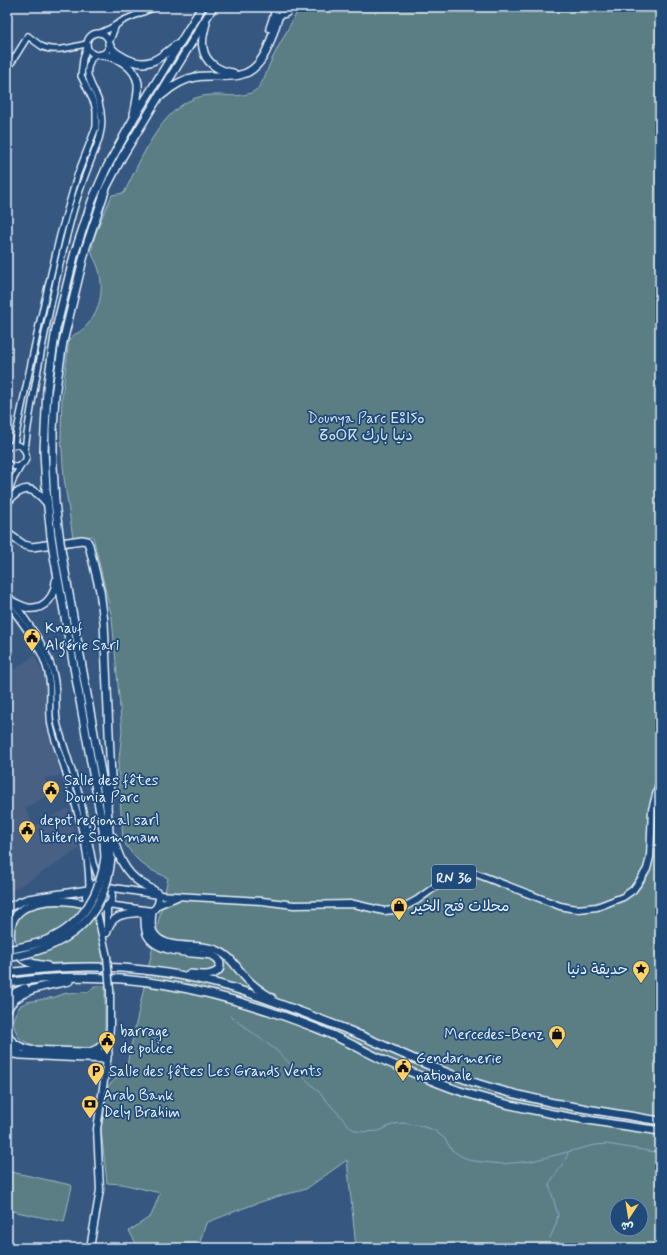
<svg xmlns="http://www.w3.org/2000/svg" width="667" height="1255" font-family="Mynerve,'Playpen Sans Arabic','Noto Sans Tifinagh',sans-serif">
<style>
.built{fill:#466084}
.green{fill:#5a7e84;stroke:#a1b8be;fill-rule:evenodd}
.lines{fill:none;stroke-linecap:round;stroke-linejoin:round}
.stream{stroke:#8eaac7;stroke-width:1}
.secondary-casing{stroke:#e8f1f8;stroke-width:8}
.primary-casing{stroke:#e8f1f8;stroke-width:9}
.highway-casing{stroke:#e8f1f8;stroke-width:10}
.secondary{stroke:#1f4a7a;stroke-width:5}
.primary{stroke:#1f4a7a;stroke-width:6}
.highway{stroke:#1f4a7a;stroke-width:7}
.primary-bridge-casing{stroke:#e8f1f8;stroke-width:9;stroke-linecap:butt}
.highway-bridge-casing{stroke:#e8f1f8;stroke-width:10;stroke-linecap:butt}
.primary-bridge{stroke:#1f4a7a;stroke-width:6}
.highway-bridge{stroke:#1f4a7a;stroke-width:7}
.labels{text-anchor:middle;stroke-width:3.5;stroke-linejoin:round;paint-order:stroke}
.shield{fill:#1f4a7a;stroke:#acbfd2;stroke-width:1}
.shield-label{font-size:14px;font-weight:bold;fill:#e8f1f8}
.park-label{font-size:15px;fill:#d3e0e7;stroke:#1f4a7a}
.poi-label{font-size:15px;fill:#e8f1f8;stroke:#1f4a7a;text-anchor:start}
</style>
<rect width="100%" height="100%" fill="#365780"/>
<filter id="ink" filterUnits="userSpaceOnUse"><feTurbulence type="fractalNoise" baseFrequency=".025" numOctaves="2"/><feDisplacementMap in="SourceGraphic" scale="8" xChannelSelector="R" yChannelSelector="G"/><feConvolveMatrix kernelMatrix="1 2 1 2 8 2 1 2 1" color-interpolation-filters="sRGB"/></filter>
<g filter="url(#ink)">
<path class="built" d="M34,655l11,22 1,6 -1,41 13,35 2,17 -15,2 4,17 -24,13 9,18 34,-18 11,41 -50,32 -22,12v-234l7,11z"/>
<g class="green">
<path d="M300,7h360v1241h-304l-9,-88 -41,29c-10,4 -20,4 -30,8 -24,7 -47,17 -70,26l-7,22h-62l-8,-14 22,-15 9,-23 -38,-9 -15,-1 -6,-54 7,-43 18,-17 42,-191 -19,-9 -9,-7 -7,-7 -10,-14 -5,-72 4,-38 -10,-113 -19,-82 -20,2 -9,-60 -3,-41 1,-40 7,-57c5,-7 9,-6 14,-11 5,-4 10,-11 13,-17 6,-14 7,-30 2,-45 -2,-5 -5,-10 -6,-14 -2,-11 15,-47 20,-58l12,-2c18,-35 40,-96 87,-98 15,-1 35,5 47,-7 5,-5 10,-20 13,-27 9,-18 19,-36 29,-54zM617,1205h24v24h-24z"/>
<path d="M56,905c11,0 24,-1 34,4 11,6 12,42 13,54 -14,0 -28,0 -43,0 -9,0 -19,1 -27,-1 -19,-5 -27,-31 -14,-45 9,-10 24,-11 37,-12z"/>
<path d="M94,986h11v49l-12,13 -5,1 -56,-3 -14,-9 -4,-11 -1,-6 3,-8 5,-7 6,-3 28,-5 11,-4 23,-1z"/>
<path d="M7,1171l64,14 1,1 -8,36 -57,-12z"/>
</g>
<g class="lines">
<g class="stream">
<path d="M230,1016l46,34 43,42 32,36 6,3 7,1 15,-1 15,-7 9,-1 18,3 13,4 11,9 6,10 10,7 12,5 30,3 29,-3 63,-16 12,-1 53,9"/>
<path d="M550,1238l6,-14 2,-9 -9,-31c6,-10 16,-21 19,-31"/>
</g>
<defs>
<g id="secondary">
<path d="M271,7l4,6c7,4 13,2 16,-6"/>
<circle cx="98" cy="44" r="11"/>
<path d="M100,33l11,-5 13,-8 31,-13"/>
<path d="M109,43l7,-18"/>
<path d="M7,70l21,-34c5,4 10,8 15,11 13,6 31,-1 44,-3"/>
<path d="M14,444l25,-119 21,-90 17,-59 19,-49v-16l-2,-8 -13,-27 2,-17 4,-12"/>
<path d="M7,448c15,-12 28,12 12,18 -4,2 -8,0 -12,-3"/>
<path d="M25,450c3,-27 8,-54 13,-81 10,-52 21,-105 35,-157 5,-16 10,-32 17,-49 3,-9 8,-18 10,-28 3,-11 2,-22 -1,-33 -6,-18 -19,-28 -5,-47"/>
<path d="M7,496l7,-18 8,-14"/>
<path d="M7,593c17,25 41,53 47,83 4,17 0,33 4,50l22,70 13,67 7,20"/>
<path d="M7,602c13,19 30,39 38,61 9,24 2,41 6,63 3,14 9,28 13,41 12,40 25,79 25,121"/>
</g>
<g id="primary">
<circle cx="99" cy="896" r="13"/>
<path d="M108,887l51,8 103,6 32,4 60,-1 30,7 10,-1 10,-3 13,-7 29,-21 18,-5h13l83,32 10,2 8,1 19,-2 26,-10 10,-7 8,-11 6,-10 3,-12 2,-47 8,-30"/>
<path d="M108,905l44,6c6,-4 7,-9 7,-16"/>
<path d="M158,905l19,-8"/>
<path d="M96,908l11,49"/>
<path d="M107,929v-23"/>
<path d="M107,933c5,-22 21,-18 39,-21"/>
<path d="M89,1052l9,-4 10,-10"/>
<path d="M90,1248l10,-58 -3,-61 11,-76 2,-27v-36"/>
</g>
<g id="highway">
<path d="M206,23c-2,8 -5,17 -3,25 2,15 16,23 30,25"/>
<path d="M270,28l5,-15"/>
<path d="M109,44c3,7 8,10 14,13 23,13 35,3 53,-12"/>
<path d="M101,55c15,0 34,12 37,28 1,10 -2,21 -4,31"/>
<path d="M162,95c10,-9 21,-16 34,-18 21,-4 45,6 61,-12 12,-13 16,-33 22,-50"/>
<path d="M7,502c16,-17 25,-17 40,1"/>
<path d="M7,533l17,12 8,2 50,-7 5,1 2,4 11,46 4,31 7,155 -4,29"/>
<path d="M59,534l-4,-32 -2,-36v-36l2,-35 8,-53 23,-95 20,-59 16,-31 91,-150"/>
<path d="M51,536l-5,-47 -2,-38 3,-62 9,-60 19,-77 17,-51 14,-32 28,-51 68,-111"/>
<path d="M62,555l45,251 4,52"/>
<path d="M54,556l49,273 2,28"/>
<path d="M13,602c5,2 9,5 15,6 17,2 27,-12 28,-27"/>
<path d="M113,837c5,18 11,35 28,46 6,4 13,6 18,12"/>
<path d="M7,908l13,-6 8,-3 60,-9"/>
<path d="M152,911c-1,11 -3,21 7,28 15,11 41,4 57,11 13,4 21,18 29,27 8,9 17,15 27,21"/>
<path d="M144,912c2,7 0,15 3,22 9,20 47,18 65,21 4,3 8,4 8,9 1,14 -22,11 -30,10"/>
<path d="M47,966c-7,-1 -15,-2 -21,-5 -20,-10 -21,-41 -3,-52 19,-12 47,-9 67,-4"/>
<path d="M7,973c75,-11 153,-7 226,15 39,12 77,27 115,42 41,17 80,37 122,51 62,21 126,29 190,40"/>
<path d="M7,983c108,-17 209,6 309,45 25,10 48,23 71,34 24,10 49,21 73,29 65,21 132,30 200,40"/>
<path d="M7,999l9,-7 9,-4"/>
<path d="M7,1010c10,-22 41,-24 62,-29"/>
<path d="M7,1034c5,10 13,13 23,16l78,3"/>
<path d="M7,1046l12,7"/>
<path d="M7,1053l14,2 86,4"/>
</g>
</defs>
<use href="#secondary" class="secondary-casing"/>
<use href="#primary" class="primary-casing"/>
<use href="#highway" class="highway-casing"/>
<use href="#secondary" class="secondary"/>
<use href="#primary" class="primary"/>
<use href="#highway" class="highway"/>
<defs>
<path id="primary-bridge" d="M107,957l3,33"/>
<g id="highway-bridge">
<path d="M59,534l3,21"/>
<path d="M51,536l3,20"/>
<path d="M7,950c14,-3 29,-5 42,-11 33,-14 52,-46 56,-82"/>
<path d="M7,958c59,-10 98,-37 104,-100"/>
</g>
</defs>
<use href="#primary-bridge" class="primary-bridge-casing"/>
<use href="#highway-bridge" class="highway-bridge-casing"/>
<use href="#primary-bridge" class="primary-bridge"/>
<use href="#highway-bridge" class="highway-bridge"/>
</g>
</g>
<defs>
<symbol id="civic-pin" viewBox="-11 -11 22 30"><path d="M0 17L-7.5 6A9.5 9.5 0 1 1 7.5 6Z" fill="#ffd166" stroke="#1f4a7a"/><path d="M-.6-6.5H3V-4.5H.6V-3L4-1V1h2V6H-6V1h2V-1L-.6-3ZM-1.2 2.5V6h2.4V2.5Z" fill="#111"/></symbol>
<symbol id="shop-pin" viewBox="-11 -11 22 30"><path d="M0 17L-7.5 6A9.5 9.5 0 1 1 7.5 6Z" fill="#ffd166" stroke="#1f4a7a"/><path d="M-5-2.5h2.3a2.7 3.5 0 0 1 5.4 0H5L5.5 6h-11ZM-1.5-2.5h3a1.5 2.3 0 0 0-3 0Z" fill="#111"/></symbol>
<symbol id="sight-pin" viewBox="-11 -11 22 30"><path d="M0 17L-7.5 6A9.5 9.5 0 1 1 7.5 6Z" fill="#ffd166" stroke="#1f4a7a"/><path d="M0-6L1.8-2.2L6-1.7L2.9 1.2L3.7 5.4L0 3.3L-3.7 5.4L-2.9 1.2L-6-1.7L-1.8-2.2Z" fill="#111"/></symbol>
<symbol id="parking-pin" viewBox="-11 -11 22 30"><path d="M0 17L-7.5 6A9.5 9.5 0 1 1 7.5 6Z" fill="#ffd166" stroke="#1f4a7a"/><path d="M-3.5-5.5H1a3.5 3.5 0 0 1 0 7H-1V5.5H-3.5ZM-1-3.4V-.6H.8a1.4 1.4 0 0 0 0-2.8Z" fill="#111"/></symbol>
<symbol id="bank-pin" viewBox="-11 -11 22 30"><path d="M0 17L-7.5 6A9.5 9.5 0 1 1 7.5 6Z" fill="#ffd166" stroke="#1f4a7a"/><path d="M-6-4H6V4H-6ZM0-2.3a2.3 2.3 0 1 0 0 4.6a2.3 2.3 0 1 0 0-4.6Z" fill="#111"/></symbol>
</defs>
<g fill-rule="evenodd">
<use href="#civic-pin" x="22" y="627" width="20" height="27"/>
<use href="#civic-pin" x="41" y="779" width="20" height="27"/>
<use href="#civic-pin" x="17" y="819" width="20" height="27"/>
<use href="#shop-pin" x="389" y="896" width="20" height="27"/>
<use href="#sight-pin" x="631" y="959" width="20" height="27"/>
<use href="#shop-pin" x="547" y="1024" width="20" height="27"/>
<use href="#civic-pin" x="97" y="1030" width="20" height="27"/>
<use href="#civic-pin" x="393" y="1057" width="20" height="27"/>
<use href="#parking-pin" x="86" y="1061" width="20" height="27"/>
<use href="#bank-pin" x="80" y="1094" width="20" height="27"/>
</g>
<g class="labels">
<rect class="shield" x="432" y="865" width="44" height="24" rx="3"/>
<g class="shield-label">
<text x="454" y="882">RN 36</text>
</g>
<g class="park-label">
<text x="366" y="423">Dounya Parc ⴹⵓⵏⵢⴰ<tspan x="366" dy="17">ⵒⴰⵔⴽ دنيا بارك</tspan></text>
</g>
<g class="poi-label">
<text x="45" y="633">Knauf<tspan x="45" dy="17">Algérie Sarl</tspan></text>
<text x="64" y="785">Salle des fêtes<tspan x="64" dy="17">Dounia Parc</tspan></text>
<text x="40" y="825">depot regional sarl<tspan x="40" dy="17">laiterie Soummam</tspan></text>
<text x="412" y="911">محلات فتح الخير</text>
<text x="628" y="974" text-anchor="end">حديقة دنيا</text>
<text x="120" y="1036">barrage<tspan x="120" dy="17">de police</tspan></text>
<text x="544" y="1039" text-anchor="end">Mercedes-Benz</text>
<text x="416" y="1063">Gendarmerie<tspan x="416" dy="17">nationale</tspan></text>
<text x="109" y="1076">Salle des fêtes Les Grands Vents</text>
<text x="103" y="1100">Arab Bank<tspan x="103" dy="17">Dely Brahim</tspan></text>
</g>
</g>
<rect width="667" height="1255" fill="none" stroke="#1f4a7a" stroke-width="24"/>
<rect x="12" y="12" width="643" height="1231" fill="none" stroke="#e8f1f8" stroke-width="1.5" filter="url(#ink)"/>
<g transform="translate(629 1217) rotate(192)"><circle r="19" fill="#1f4a7a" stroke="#6f8dac"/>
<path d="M0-3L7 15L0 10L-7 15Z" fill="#ffd166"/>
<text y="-6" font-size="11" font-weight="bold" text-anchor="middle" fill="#e8f1f8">ش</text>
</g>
</svg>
